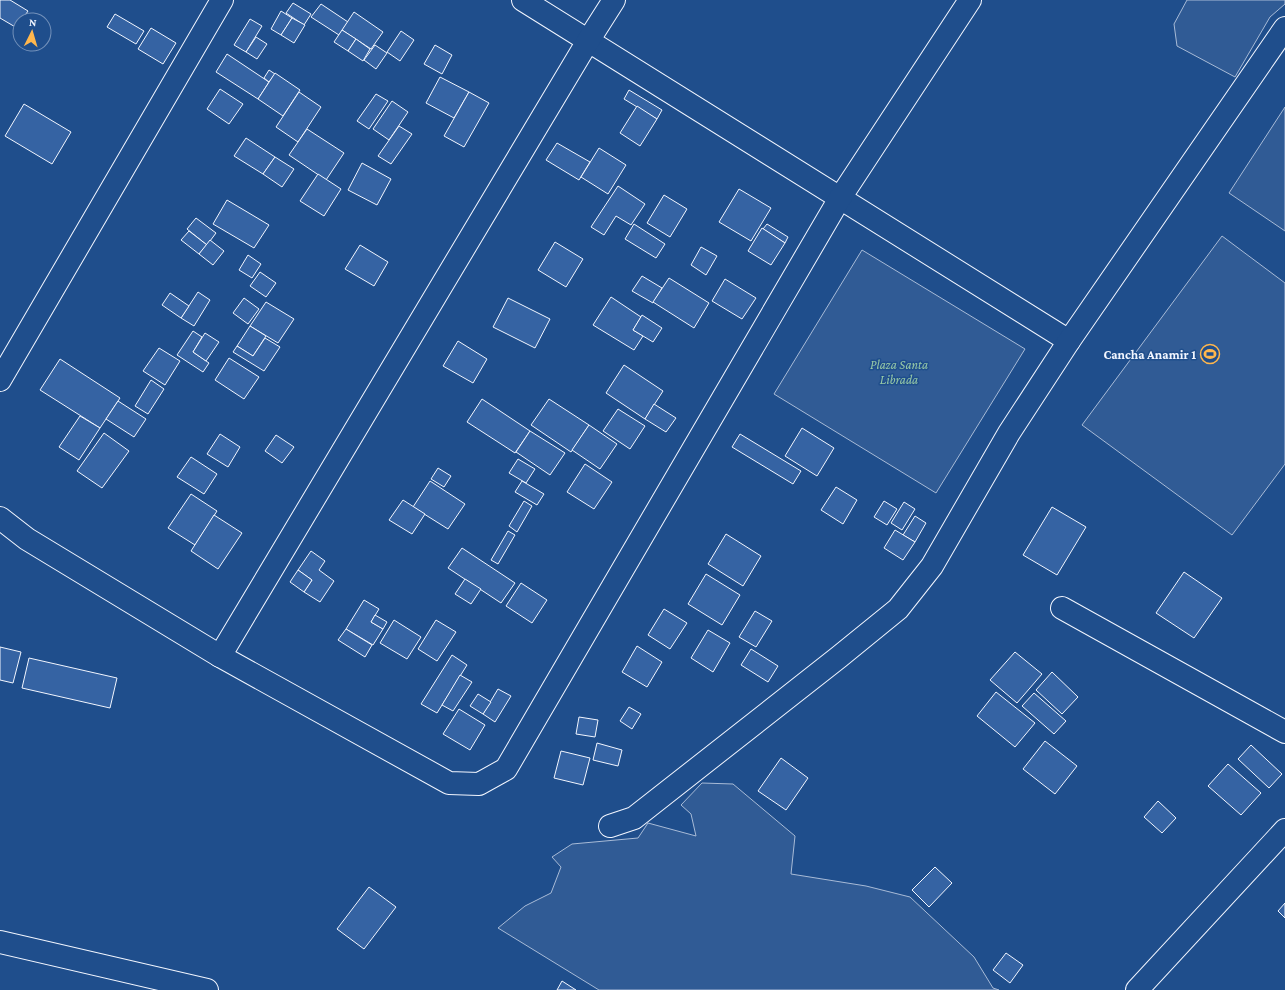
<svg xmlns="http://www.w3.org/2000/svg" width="1285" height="990" font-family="'Crimson Pro',serif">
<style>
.built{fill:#305b95;stroke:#a8bbd7}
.building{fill:#3563a3;stroke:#f2f6ff}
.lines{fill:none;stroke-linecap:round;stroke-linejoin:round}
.street-casing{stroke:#f2f6ff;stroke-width:24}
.primary-casing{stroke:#f2f6ff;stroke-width:24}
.street{stroke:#1f4e8c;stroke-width:22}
.primary{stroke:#1f4e8c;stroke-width:22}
.labels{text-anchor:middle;stroke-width:3;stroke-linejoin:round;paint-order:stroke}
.poi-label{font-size:13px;font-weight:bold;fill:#f2f6ff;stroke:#1f4e8c;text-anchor:end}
.park-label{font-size:13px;font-style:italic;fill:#97c8a6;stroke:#1f4e8c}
</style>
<rect width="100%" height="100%" fill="#1f4e8c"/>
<g class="built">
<path d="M1187,0h98v4l-15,13 -35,60 -58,-31 -3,-22z"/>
<path d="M1285,107v124l-56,-38z"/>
<path d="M1222,236l63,47v181l-53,71 -150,-110z"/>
<path d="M862,250l163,99 -89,144 -162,-99z"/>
<path d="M702,783l31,1 62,52 -4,38 75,12 44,11 64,60 19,31 6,2h-400l-101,-62 27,-22 26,-13 10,-26 -9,-10 20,-13 66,-6 10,-15 48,13 -5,-22 -10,-9z"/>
</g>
<g class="building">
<path d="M0,0h10l18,11 -6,9h-2v4l-3,4 -17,-10z"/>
<path d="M293,3l18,11 -7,11 -18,-12z"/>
<path d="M321,4l27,18 -9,13 -28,-18z"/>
<path d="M281,11l11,7 -11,17 -10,-6z"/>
<path d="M354,12l29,20 -12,17 -29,-19z"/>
<path d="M115,14l29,17 -8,13 -29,-17z"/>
<path d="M292,18l13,7 -11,18 -13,-8z"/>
<path d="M250,19l12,7 -16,26 -12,-7z"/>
<path d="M151,28l25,15 -13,21 -25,-15z"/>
<path d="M342,30l14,9 -8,12 -14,-9z"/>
<path d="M401,31l13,9 -14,21 -13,-9z"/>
<path d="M256,37l11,7 -10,15 -11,-7z"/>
<path d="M356,39l14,10 -7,12 -15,-10z"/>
<path d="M375,45l12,8 -11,16 -12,-9z"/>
<path d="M435,45l17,10 -10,19 -18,-10z"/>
<path d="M227,54l42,28 -11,17 -42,-27z"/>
<path d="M269,70l6,4 -6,8 -5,-4z"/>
<path d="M275,73l25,17 -17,26 -25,-17z"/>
<path d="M440,77l29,15 -15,26 -28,-15z"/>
<path d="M220,89l23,15 -14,20 -22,-15z"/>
<path d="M629,90l33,20 -5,9 -33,-20z"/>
<path d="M299,92l22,15 -23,35 -22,-15z"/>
<path d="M469,92l20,11 -25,44 -20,-11z"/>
<path d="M376,94l12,7 -19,28 -12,-8z"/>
<path d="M392,101l16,11 -19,28 -16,-11z"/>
<path d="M24,104l47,28 -19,32 -47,-28z"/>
<path d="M637,106l20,13 -17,27 -20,-13z"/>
<path d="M399,126l13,8 -21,30 -13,-8z"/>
<path d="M307,129l37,24 -18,27 -37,-25z"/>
<path d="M246,138l29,19 -12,17 -29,-18z"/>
<path d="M557,143l33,19 -11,18 -33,-20z"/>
<path d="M599,148l27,17 -18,29 -27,-17z"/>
<path d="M275,157l19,12 -12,18 -19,-13z"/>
<path d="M362,163l29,16 -14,26 -29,-15z"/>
<path d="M318,174l23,15 -17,27 -24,-15z"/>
<path d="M618,186l27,18 -14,21 -15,-9 -12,19 -13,-8z"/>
<path d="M739,189l32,19 -20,33 -32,-19z"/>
<path d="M664,195l23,14 -17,28 -23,-14z"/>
<path d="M227,200l42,25 -15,23 -41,-24z"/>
<path d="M196,218l20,15 -9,12 -20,-16z"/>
<path d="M634,224l31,20 -9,14 -31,-19z"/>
<path d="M767,224l21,13 -3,6 -22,-14z"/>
<path d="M762,228l23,15 -14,22 -23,-14z"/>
<path d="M189,231l18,14 -8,9 -18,-14z"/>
<path d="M210,240l14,11 -11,14 -14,-11z"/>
<path d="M555,242l28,17 -17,28 -28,-17z"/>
<path d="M360,245l28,17 -14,24 -29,-17z"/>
<path d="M701,247l16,9 -11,19 -15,-10z"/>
<path d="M248,255l13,9 -9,14 -13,-8z"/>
<path d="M260,272l16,11 -10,14 -16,-11z"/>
<path d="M642,276l20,12 -9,15 -21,-12z"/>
<path d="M669,278l40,25 -15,25 -41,-26z"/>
<path d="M725,279l31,19 -14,21 -30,-18z"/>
<path d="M198,292l12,8 -16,26 -13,-8z"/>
<path d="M170,293l19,13 -8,12 -19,-13z"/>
<path d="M611,297l30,20 -8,13 10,6 -9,14 -41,-25z"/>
<path d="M244,298l15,11 -11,15 -15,-11z"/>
<path d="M508,298l42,21 -15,29 -42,-21z"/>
<path d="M266,302l28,17 -16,24 -28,-17z"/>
<path d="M642,315l20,13 -9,14 -20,-12z"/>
<path d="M250,326l16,10 -13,20 -16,-10z"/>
<path d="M193,331l9,6 -9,15 16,11 -6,9 -26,-17z"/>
<path d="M205,333l14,9 -13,19 -13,-9z"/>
<path d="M265,338l15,9 -16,24 -31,-19 4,-6 16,10z"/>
<path d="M458,341l29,18 -14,24 -30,-17z"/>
<path d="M159,348l21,13 -15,24 -22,-14z"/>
<path d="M229,358l30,19 -15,22 -29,-19z"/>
<path d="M60,359l60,39 -20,30 -60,-38z"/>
<path d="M624,365l39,26 -18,28 -39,-26z"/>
<path d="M151,380l13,9 -16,25 -13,-8z"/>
<path d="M482,399l48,32 -15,22 -48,-31z"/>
<path d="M549,399l40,26 -18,27 -40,-27z"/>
<path d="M118,401l28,18 -12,18 -28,-18z"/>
<path d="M654,404l22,14 -10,14 -21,-13z"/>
<path d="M618,409l27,17 -15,23 -27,-18z"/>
<path d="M80,416l20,12 -21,32 -20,-13z"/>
<path d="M589,425l28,19 -17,25 -28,-19z"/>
<path d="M802,428l32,20 -17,28 -32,-20z"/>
<path d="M530,431l35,22 -15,22 -34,-23z"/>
<path d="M104,433l25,18 -27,37 -25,-17z"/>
<path d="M220,434l20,13 -12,20 -21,-13z"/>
<path d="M740,434l61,37 -8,13 -61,-37z"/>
<path d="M276,435l18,12 -12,16 -17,-12z"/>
<path d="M191,457l26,17 -13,20 -27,-17z"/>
<path d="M518,459l17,10 -9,14 -17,-10z"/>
<path d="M585,464l27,18 -18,27 -27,-17z"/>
<path d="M438,468l13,8 -7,11 -13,-8z"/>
<path d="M430,481l35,23 -17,25 -35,-22z"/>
<path d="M522,481l22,13 -7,11 -22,-13z"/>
<path d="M836,487l21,13 -14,24 -22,-14z"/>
<path d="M191,494l26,17 -22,34 -27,-17z"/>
<path d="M403,500l22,14 -13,20 -23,-14z"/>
<path d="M524,501l8,5 -15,26 -8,-6z"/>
<path d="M884,501l13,8 -10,16 -13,-8z"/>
<path d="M904,502l11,7 -13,21 -11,-7z"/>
<path d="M1052,507l34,20 -29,48 -34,-20z"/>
<path d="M214,515l28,18 -24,36 -27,-18z"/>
<path d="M915,516l11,7 -11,19 -12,-7z"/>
<path d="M895,530l20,12 -12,18 -19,-12z"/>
<path d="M508,531l7,4 -17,29 -7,-4z"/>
<path d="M726,534l35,22 -18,30 -35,-22z"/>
<path d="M462,548l53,35 -14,20 -53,-35z"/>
<path d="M311,551l14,10 -6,9 15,11 -14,21 -16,-10 8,-12 -14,-10z"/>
<path d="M298,570l14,10 -8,12 -14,-10z"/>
<path d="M1184,572l38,26 -28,40 -38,-25z"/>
<path d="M706,574l34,21 -18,30 -34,-21z"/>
<path d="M465,579l16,10 -10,15 -16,-10z"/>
<path d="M521,583l26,17 -15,23 -26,-17z"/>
<path d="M364,600l15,9 -8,13 12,7 -10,16 -27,-16z"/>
<path d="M664,609l23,14 -17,26 -22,-14z"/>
<path d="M755,611l17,10 -16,26 -17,-10z"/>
<path d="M375,615l12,7 -4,7 -12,-7z"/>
<path d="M394,620l27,17 -14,22 -27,-16z"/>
<path d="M436,620l20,12 -19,29 -19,-12z"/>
<path d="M346,629l26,16 -7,12 -27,-17z"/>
<path d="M708,630l22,13 -17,29 -22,-14z"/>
<path d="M637,646l25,16 -15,25 -25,-15z"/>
<path d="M0,647l21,5 -8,31 -13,-3z"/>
<path d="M751,649l27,17 -10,16 -27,-17z"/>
<path d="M1015,652l27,22 -25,29 -27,-23z"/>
<path d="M452,655l15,10 -30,48 -16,-9z"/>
<path d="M29,658l88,20 -7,30 -88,-20z"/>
<path d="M1052,672l26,25 -16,17 -26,-24z"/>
<path d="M460,675l12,7 -19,29 -11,-6z"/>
<path d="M498,689l13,7 -16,26 -12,-8z"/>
<path d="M996,692l39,31 -20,24 -38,-31z"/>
<path d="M1034,693l32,28 -12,13 -32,-28z"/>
<path d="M478,694l13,8 -8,12 -13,-8z"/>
<path d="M629,707l12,7 -9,15 -12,-8z"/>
<path d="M459,709l26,16 -15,25 -27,-16z"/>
<path d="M579,717l19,3 -3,17 -19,-3z"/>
<path d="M1045,741l32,25 -22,28 -32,-25z"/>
<path d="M597,743l25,7 -4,16 -25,-6z"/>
<path d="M1251,745l31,29 -13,14 -31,-29z"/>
<path d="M561,751l29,7 -7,27 -29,-7z"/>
<path d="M781,758l27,20 -22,32 -28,-19z"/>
<path d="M1228,764l33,29 -20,22 -33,-29z"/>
<path d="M1158,801l18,17 -14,15 -18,-16z"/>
<path d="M935,867l17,16 -23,24 -17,-17z"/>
<path d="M369,887l27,20 -32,42 -27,-20z"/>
<path d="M1285,903v15l-7,-7z"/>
<path d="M1006,953l17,12 -13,18 -17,-13z"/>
<path d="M562,981l14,9h-19z"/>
</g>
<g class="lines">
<defs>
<g id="street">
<path d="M523,0l546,341"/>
<path d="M0,380l222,-380"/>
<path d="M0,518l27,21 193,117 229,127 30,1 27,-15 334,-571 130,-198"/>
<path d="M1062,608l223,124"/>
<path d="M220,656l368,-615 26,-41"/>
<path d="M610,826l24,-8 205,-161 59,-48 34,-43 77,-133 60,-92 216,-313"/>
<path d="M0,942l207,48"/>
</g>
<path id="primary" d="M1137,990l148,-160"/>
</defs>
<use href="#street" class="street-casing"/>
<use href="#primary" class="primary-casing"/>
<use href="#street" class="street"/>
<use href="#primary" class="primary"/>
</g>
<defs>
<symbol id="stadium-ring" viewBox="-11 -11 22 22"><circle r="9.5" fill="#1f4e8c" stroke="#ffb74d" stroke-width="1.5"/><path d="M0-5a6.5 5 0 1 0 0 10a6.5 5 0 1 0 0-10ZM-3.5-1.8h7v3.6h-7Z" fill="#ffb74d"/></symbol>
</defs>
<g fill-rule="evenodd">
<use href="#stadium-ring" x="1199" y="343" width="22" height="22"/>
</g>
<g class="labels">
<g class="poi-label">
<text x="1196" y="359">Cancha Anamir 1</text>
</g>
<g class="park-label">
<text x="899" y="369">Plaza Santa<tspan x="899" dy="15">Librada</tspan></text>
</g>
</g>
<g transform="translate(32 32) rotate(5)"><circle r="19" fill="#1f4e8c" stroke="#7391ba"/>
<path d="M0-3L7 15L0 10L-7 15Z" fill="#ffb74d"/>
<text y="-6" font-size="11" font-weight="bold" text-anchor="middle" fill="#f2f6ff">N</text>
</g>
</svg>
